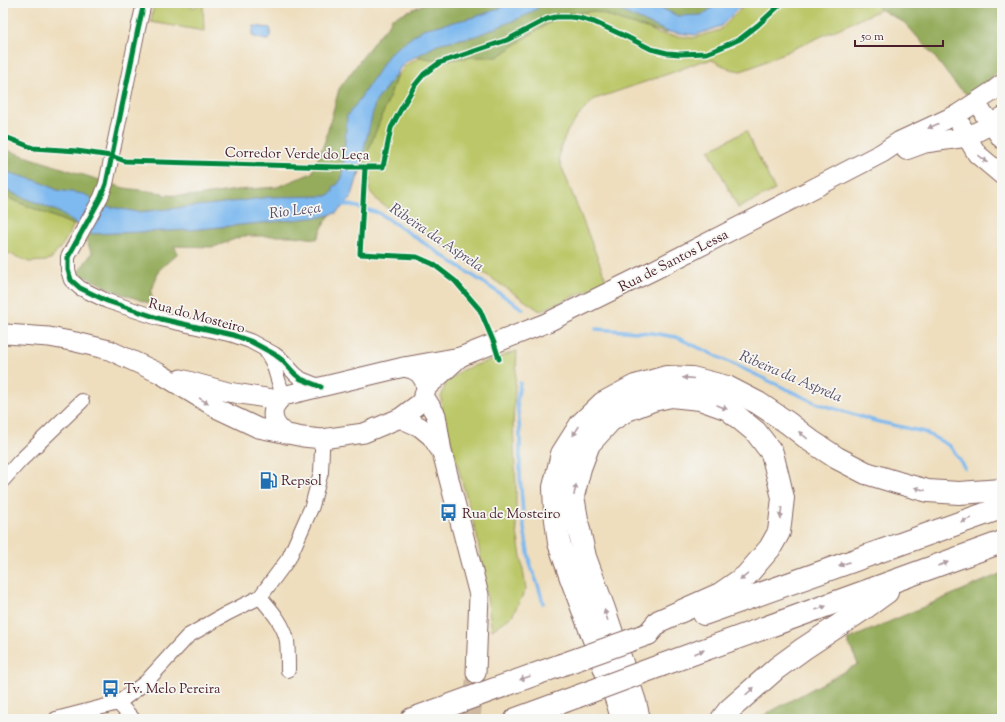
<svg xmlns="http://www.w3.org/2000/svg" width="1005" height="722" font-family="'Sorts Mill Goudy',serif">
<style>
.green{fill:#bbc768;stroke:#82734a}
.forest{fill:#94ac5c;stroke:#6f6644}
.water{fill:#7eb9ef;stroke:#646c8d}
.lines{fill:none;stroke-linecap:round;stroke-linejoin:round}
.stream{stroke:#7eb9ef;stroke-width:3.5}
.secondary-tunnel{stroke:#cdb8a1;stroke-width:19;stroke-dasharray:19 10;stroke-linecap:butt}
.street-casing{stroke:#83625e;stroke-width:16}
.secondary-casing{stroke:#83625e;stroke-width:21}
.highway-casing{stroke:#83625e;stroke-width:24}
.street{stroke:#fff;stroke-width:14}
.secondary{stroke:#fff;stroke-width:19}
.highway{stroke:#fff;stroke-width:22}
.highway-bridge-casing{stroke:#83625e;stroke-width:24;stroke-linecap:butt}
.highway-bridge{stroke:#fff;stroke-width:22}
.cycleway-casing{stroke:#f6f6f2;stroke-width:8}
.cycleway{stroke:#00873e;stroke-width:5}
.oneway{fill:#ae9aa0}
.labels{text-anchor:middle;stroke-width:3.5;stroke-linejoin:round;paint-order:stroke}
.street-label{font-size:14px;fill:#4a1f2b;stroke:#f6f6f2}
.poi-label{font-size:14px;fill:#4a1f2b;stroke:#f6f6f2;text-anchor:start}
.water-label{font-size:15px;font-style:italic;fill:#5a4d66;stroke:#f6f6f2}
</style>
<rect width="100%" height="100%" fill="#f6f6f2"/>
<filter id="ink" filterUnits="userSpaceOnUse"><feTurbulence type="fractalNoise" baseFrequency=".025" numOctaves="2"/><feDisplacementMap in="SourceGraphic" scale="8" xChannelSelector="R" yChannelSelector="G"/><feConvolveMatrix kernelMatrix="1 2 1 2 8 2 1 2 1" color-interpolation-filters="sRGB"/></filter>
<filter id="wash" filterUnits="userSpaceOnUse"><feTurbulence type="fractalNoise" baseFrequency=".012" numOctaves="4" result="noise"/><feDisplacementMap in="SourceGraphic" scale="16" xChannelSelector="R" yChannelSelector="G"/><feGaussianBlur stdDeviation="0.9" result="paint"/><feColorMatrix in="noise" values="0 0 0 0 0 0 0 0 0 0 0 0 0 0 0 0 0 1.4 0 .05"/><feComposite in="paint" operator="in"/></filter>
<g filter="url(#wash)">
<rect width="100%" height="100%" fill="#eedebe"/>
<g class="green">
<path d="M154,3h33c3,5 9,6 12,0h4l1,28 -53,-9z"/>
<path d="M600,3l59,31 34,4 27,-8 27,-27h141l-1,3 -18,9 -114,51 -14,5 -11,-2 -18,-9 -13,2 -25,10 -79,27 -14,14 -13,17 -8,19 -1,11 48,122 -67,29 -161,-109 -10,-12 1,-14 -6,-12 14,-61 28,-38 35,-19z"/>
<path d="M746,131l29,59 -37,18 -29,-58z"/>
<path d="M3,196l71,29 -11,19 -11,14 -6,3 -17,1 -26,-11z"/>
<path d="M517,351l-4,73 3,64v37l10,64 -14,27 -20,14 -15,-94 -35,-127 -1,-12 5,-14 16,-13z"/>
</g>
<g class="forest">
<path d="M427,3h320l-5,3 -37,15 -40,12 -41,-11 -30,-11 -32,4 -34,21 -30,21h-24l-33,4 -37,-7 -15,44 -31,79 -33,45 -8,17 -25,-3h-49l-29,11 -40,-1 4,7 -19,17 -8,23 3,12 -34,-12 -32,-15 -11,-4 15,-21 -12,-26 -5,-3 -1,1 -71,-29v-47l121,39 39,5v2l33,1 41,-6 40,-3 35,-14 13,-32 14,-52 37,-50 15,-17 -1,-3z"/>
<path d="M880,3h122v64l-31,31 -16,-14 -21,-28 -29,-33 -27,-15z"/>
<path d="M1002,573v146h-245l101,-55 -11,-24z"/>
</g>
<g class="water">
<path d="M509,3h36l-18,12 -51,21 -35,7 -37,20 -29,40 -18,76 -6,20 -15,14 -15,4 -131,13 -99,4 -34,-23 -54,-22v-18l35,10 19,9 27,4 22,12 32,6 78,-8 54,-7 57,-1 6,-4v-5l5,-3 4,-6 5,-62 12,-16 31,-47 33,-24 52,-12 23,-8z"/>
<path d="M608,3h43l27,13 24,-1 17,-12h25l-23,23 -25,9 -28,-3 -45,-20z"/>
<path d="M254,26l16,2 1,2 -2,10h-4l-13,-4z"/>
</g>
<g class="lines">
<g class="stream">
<path d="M341,205h9l29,8 144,96"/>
<path d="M596,329l56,4 24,4 140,66 59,18 49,11 26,14 15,22"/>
<path d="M520,383l-3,18 3,31v43l4,53 6,36 9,24 4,15"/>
</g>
</g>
</g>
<g filter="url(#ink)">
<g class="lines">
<path class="secondary-tunnel" d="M471,719l5,-46"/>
<defs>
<g id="street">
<path d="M144,3l-6,26 -32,155 -5,13 -33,60v13l3,10 9,8 27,13 54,18 72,16 17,6 24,13 8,6 13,14 6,5 20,8"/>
<path d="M265,349l8,14 10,33"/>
<path d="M3,480l16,-18 63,-61"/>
<path d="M260,597c11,13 24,27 27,44 1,9 1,19 1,29"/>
<path d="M118,703l15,16"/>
<path d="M56,719l62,-16 28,-21 42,-46 38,-22 34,-17 29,-39 23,-52 9,-34 1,-22v-11"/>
</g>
<g id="secondary">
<path d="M984,114l18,25"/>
<path d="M961,125l6,12 10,17 25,21"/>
<path d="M906,150l19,-7 42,-6 25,-13 10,-7"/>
<path d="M3,335l3,-1 43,3 27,5 33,8 50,23 59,36 40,19 45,9 19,2 42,-6 36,-15 20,-15 4,-7 2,-8 -2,-8 -5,-7 -7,-4 -8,-2"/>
<path d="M181,379l47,13 51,8"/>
<path d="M426,388l34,-31"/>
<path d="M424,396l12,19 6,37 37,143 -3,78"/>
<path d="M400,418l20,9 11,9 10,15"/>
<path d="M286,434c-15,-10 -18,-25 -3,-38l121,-29 56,-10 86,-34 110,-54 139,-71 87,-45 18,-12 58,-27 35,-23 9,-7"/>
</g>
<g id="highway">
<path d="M704,614l289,-103 9,-6"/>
<path d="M662,665l340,-123"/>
<path d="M412,719l149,-54"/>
<path d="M516,719l60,-22"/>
<path d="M622,719l-4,-15 -47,-126 -12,-35 -4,-31 -1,-25 8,-33 19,-30 22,-21 32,-17 31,-9 26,1 35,9 31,16 30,20 23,18 26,17 29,15 33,10 29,8 31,2 43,-3"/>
<path d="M639,719l-4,-17 -31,-93 -19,-52 -7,-32 -5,-29 7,-28 9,-24 21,-23 17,-11 26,-10 18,-4 29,3 28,10 28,23 16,21 6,24 5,21 -4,34 -9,16 -24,28 -26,18 -61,27 -11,13"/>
<path d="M722,719l7,-9 48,-42 26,-19 59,-39 25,-18"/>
</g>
</defs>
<use href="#street" class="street-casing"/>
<use href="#secondary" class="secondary-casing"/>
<use href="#highway" class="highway-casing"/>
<use href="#street" class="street"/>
<use href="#secondary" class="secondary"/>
<use href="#highway" class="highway"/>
<defs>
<g id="highway-bridge">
<path d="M561,665l87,-31"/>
<path d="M576,697l86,-32"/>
</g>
</defs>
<use href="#highway-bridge" class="highway-bridge-casing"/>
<use href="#highway-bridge" class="highway-bridge"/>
<defs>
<g id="cycleway">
<path d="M144,3l-6,26 -32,155 -5,13 -33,60v13l3,10 9,8 27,13 54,18 72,16 17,6 24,13 8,6 13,14 6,5 20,8"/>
<path d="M3,136l30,12 44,3 34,5 14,5 210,6h48l8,-39 10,-19 14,-24 9,-11 15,-11 68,-23 40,-21 9,-2h14l9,1 15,4 33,15 24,12 16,4 13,1 27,-1 13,-5 20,-9 18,-14 24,-22"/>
<path d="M365,168l-5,86 57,3 16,7 22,17 25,29 14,33 5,16"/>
</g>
</defs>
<use href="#cycleway" class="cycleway-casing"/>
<use href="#cycleway" class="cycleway"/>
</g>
<defs><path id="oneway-solid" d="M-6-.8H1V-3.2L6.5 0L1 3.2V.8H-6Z"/></defs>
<g class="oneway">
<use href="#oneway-solid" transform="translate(933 126) rotate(155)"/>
<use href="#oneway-solid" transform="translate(983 159) rotate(40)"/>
<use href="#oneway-solid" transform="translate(688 378) rotate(-175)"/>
<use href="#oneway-solid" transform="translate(204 401) rotate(32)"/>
<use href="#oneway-solid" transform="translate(722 407) rotate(23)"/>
<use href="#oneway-solid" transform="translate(576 431) rotate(123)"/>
<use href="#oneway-solid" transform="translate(803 435) rotate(-141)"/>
<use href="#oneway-solid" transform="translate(920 489) rotate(-165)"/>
<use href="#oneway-solid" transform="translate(575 490) rotate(-79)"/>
<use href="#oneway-solid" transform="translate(781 513) rotate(97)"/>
<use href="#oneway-solid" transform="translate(966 520) rotate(160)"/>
<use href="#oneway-solid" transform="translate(844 564) rotate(160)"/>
<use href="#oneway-solid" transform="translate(943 564) rotate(-20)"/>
<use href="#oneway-solid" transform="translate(744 577) rotate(142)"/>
<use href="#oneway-solid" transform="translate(821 608) rotate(-20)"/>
<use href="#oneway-solid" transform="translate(606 615) rotate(-108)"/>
<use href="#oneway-solid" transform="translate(699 652) rotate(-20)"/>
<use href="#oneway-solid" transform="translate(525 678) rotate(160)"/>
<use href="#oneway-solid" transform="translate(750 691) rotate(-42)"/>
</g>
</g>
<defs>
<symbol id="fuel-bare" viewBox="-9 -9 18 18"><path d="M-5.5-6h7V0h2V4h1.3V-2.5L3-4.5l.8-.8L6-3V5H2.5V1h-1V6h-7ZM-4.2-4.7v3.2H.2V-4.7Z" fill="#1f6fb2" stroke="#f6f6f2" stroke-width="2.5" paint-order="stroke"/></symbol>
<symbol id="bus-bare" viewBox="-9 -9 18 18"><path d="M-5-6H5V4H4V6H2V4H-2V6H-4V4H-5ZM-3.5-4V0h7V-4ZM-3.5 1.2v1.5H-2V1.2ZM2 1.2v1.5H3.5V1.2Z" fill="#1f6fb2" stroke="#f6f6f2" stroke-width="2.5" paint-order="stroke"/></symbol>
</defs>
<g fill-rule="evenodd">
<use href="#fuel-bare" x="256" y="468" width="25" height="25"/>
<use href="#bus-bare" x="436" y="500" width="25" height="25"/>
<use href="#bus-bare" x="98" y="676" width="25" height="25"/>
</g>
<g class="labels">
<g class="street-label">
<text transform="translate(297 153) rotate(1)" y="5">Corredor Verde do Leça</text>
<text transform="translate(673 260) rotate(-27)" y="5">Rua de Santos Lessa</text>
<text transform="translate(197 315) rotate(15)" y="5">Rua do Mosteiro</text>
</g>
<g class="poi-label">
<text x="281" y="485">Repsol</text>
<text x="462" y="518">Rua de Mosteiro</text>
<text x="124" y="693">Tv. Melo Pereira</text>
</g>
<g class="water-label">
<text transform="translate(295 210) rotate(-7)" y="5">Rio Leça</text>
<text transform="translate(437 237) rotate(34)" y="5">Ribeira da Asprela</text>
<text transform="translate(791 376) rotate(23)" y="5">Ribeira da Asprela</text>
</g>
</g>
<rect width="1005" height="722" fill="none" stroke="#f6f6f2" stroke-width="16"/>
<path d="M855 40v6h88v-6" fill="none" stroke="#4a1f2b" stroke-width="2"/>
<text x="861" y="40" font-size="12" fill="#4a1f2b" stroke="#f6f6f2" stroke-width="3" paint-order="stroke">50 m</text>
</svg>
